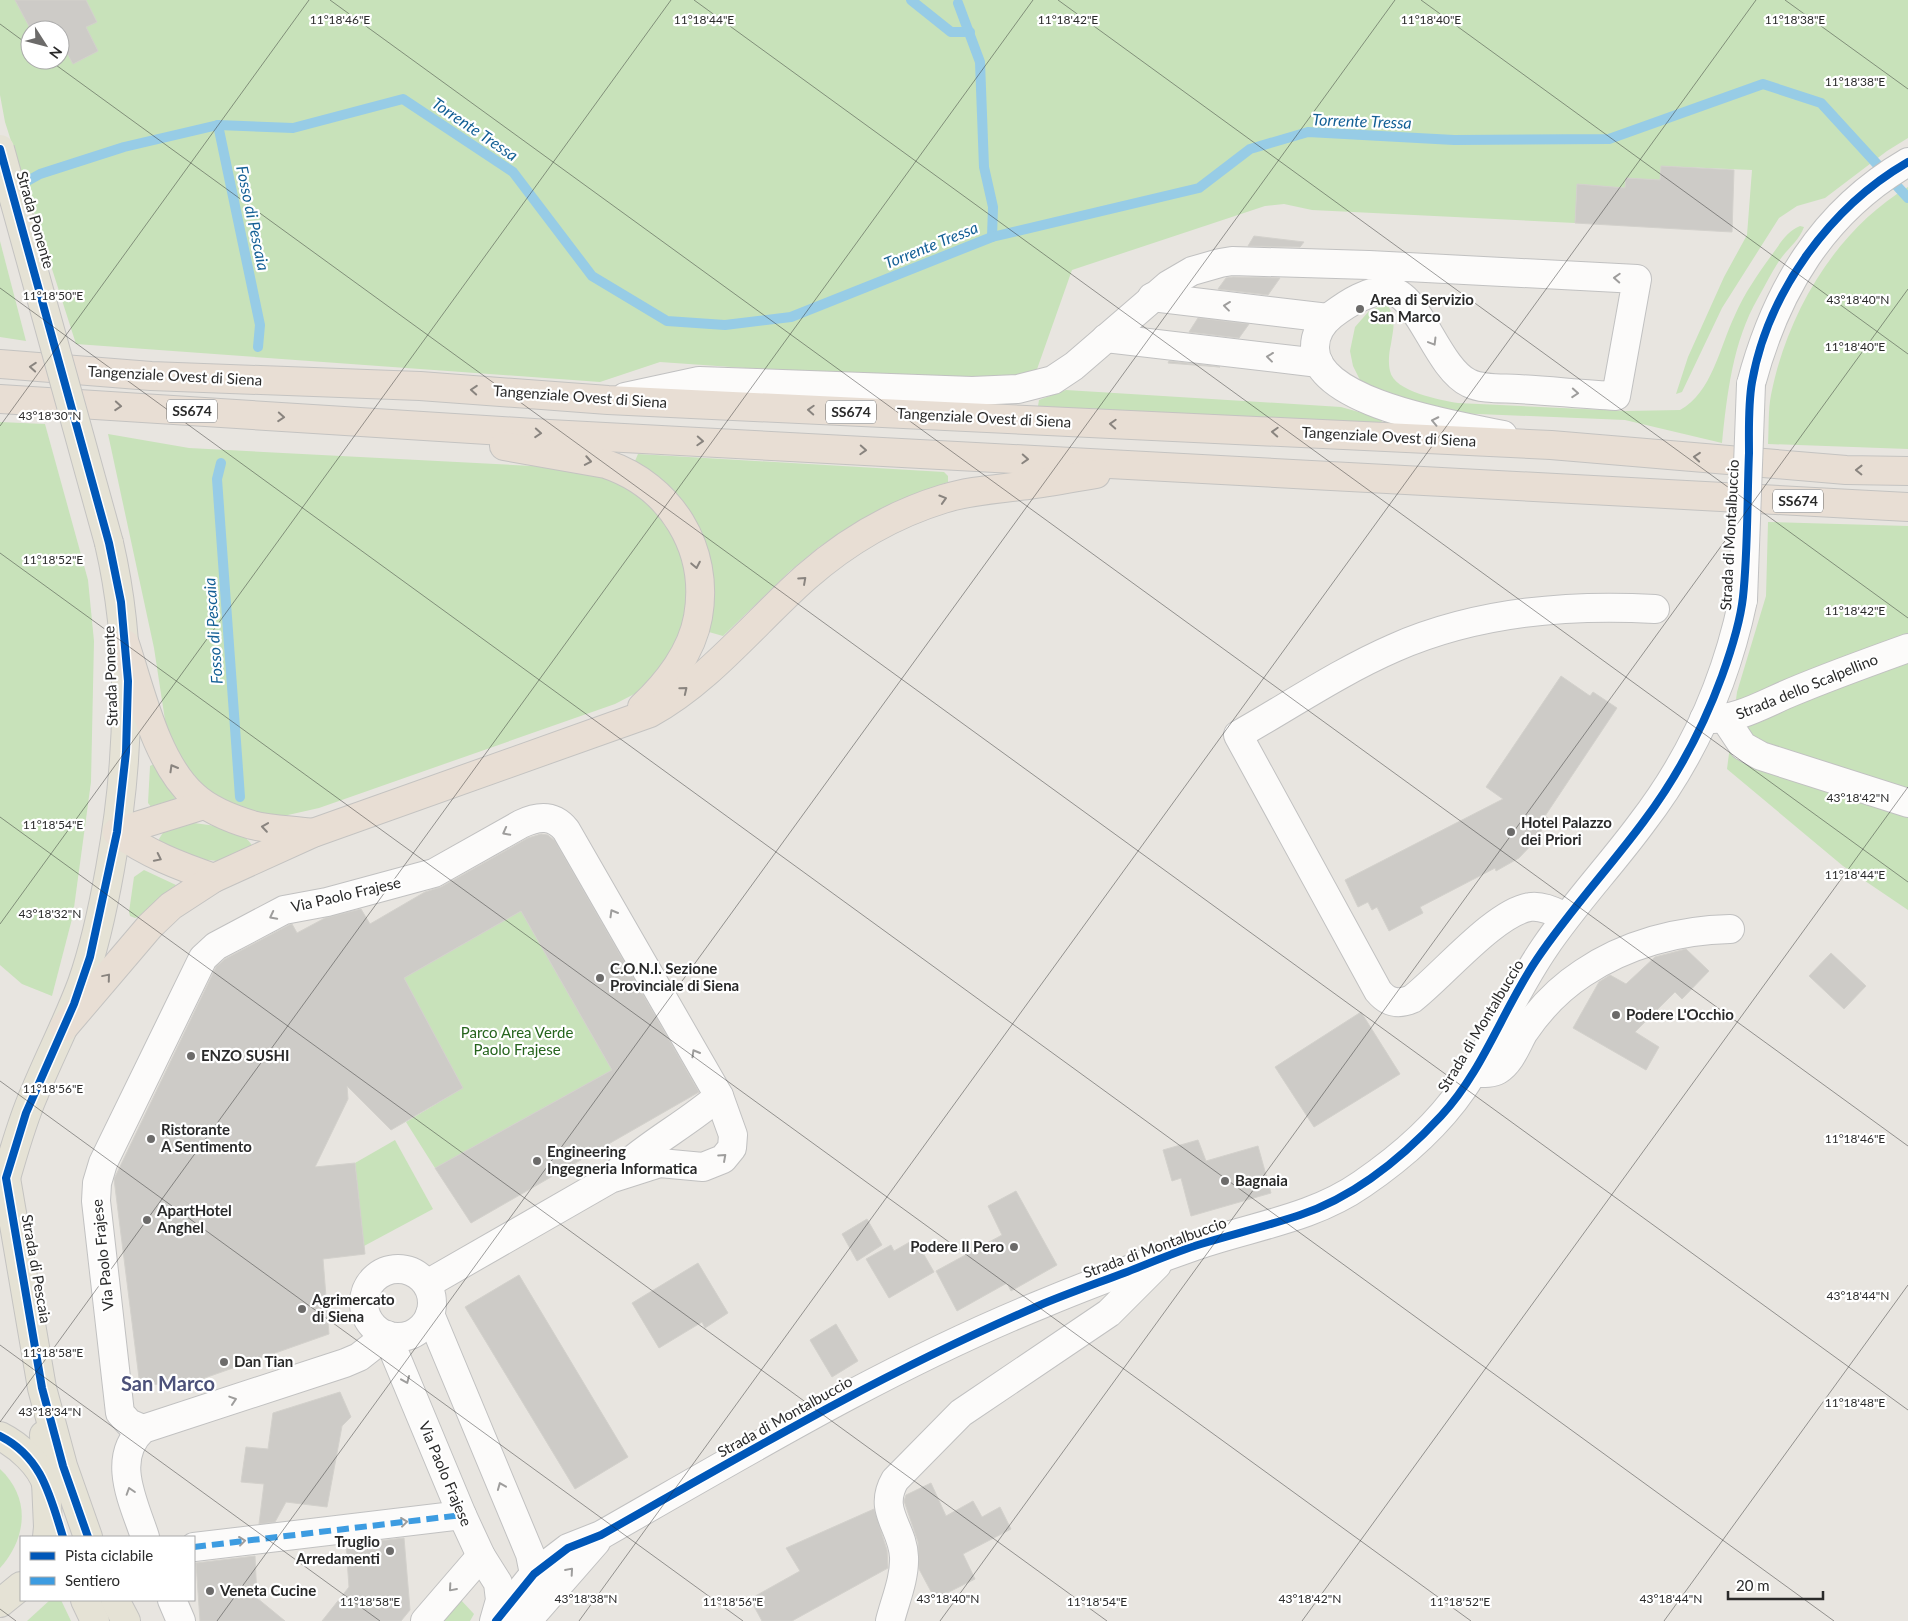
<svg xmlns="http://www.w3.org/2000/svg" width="1908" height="1621" font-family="Lato,sans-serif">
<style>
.green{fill:#c8e2ba;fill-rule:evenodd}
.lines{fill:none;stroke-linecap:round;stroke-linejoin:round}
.stream{stroke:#97cce6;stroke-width:10}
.building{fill:#cdcbc7;stroke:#d3d1cc}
.minor-casing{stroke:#c1c1c1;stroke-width:30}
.major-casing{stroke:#c4c3c1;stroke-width:30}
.highway-casing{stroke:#c4c3c1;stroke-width:30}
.minor{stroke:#fcfbfa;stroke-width:28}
.major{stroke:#e5e2d5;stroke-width:28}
.highway{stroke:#e8ded4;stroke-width:28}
.minor-bridge-casing{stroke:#c1c1c1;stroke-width:30;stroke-linecap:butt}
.major-bridge-casing{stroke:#c4c3c1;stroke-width:30;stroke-linecap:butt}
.minor-bridge{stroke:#fcfbfa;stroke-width:28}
.major-bridge{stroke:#e5e2d5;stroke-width:28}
.quiet{stroke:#3d9ce1;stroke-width:6;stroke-dasharray:12 6;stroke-linecap:butt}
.cycleway-casing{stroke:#fff;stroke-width:11}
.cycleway{stroke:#0057b8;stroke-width:8}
.oneway{stroke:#9e9d9c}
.oneway2{stroke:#89847f}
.ticks{fill:none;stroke:#2a2a2a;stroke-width:1;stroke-opacity:0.45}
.poi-dot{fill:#6c6b6a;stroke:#fff;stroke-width:2}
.labels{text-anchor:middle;stroke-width:4.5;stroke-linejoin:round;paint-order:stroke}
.shield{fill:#fff;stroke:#6a6a6a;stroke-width:1}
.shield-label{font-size:14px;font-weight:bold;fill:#2a2a2a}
.street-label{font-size:15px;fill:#2a2a2a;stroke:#fff}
.poi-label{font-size:15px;font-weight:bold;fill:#2a2a2a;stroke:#fff;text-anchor:start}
.park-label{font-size:15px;fill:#26641d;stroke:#fff}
.water-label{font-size:16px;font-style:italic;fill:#135f95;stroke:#fff}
.district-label{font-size:20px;font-weight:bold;fill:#4c5179;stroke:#fff}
.ticks-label{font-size:12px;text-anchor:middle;fill:#2a2a2a;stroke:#fff;stroke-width:4.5;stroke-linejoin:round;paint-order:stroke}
</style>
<rect width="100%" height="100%" fill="#e8e5e0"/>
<g class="green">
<path d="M0,0h1908v138l-21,13 -62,47 -28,8 -18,12 -57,90 -40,84 -6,2 12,-37 36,-80 23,-42 5,-65 -91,-4 -1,14 -34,-2 -1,10 -48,-4 -2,39 -263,-13 -28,-6 -19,2 -193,64 -36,102 -36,10 -35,1 -305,-21 -60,20 -524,-38 -71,-222 -5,-27zM30,30h30v30h-30z"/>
<path d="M1908,187v262l-140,-5c1,-16 0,-34 3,-49 16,-82 65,-165 137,-208z"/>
<path d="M1800,226l4,1c-5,14 -17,22 -25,34 -8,12 -14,25 -21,37 -25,43 -31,96 -36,145l-97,-23 -195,-8 -55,-21 -15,-11 -7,-14 -3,-15 5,-24 14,-16 14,-6 5,1c9,13 5,23 3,38 -2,8 -3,19 -1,27 4,21 51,29 68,32l168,8 54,-1c32,-17 40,-64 55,-95 9,-21 23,-41 36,-59 9,-12 15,-24 29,-30z"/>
<path d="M0,241l26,100 -26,-4z"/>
<path d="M1066,390l275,17 32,9 9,5 -1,2 -28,2 -315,-19 1,-6z"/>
<path d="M0,422l45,2 43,156 6,61 -3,141 -18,133 -21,81 -30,-12 -22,-19z"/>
<path d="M108,434l81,14 381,20 26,4 27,12 22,17 22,21 13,24 10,49 -12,50 -36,45 -27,14 -296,104 -40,9 -27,-2 -30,-12 -33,-26 -22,-44 -13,-85z"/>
<path d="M638,454l306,18 4,4v6l-64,25 -65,40 -29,24 -67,65 -14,-4 4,-36 -76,-131 -2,-4z"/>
<path d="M1768,522l140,4v384l-65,-44 -116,-97 10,-77 29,-96z"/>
<path d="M154,764l21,34 -2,5 -21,5 -4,-5 2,-37z"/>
<path d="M179,821c19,3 67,5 74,27l-35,13 -22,-2 -36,-17 -1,-3 5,-8z"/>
<path d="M144,870l32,15c-10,7 -33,31 -41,33l-5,-2 -1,-4 5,-35z"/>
<path d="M521,911l91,159 -177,98 -29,-46 57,-34 -59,-110z"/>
<path d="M395,1140l38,69 -69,37 -9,-83z"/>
<path d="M0,1469c31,29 27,69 0,99z"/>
<path d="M459,1598l15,16 -4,7h-32z"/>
<path d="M50,1600h11l10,21h-44z"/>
</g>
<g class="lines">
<g class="stream">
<path d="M911,0l40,32h19"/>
<path d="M958,3l22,59 4,105 9,40 -1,30"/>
<path d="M218,125l42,200 -2,22"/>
<path d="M13,189l27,-15 84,-27 94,-22 75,3 110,-29 110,73 79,104 75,45 58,4 66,-8 201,-80 207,-49 51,-39 58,-17 146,8 155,-1 154,-55 58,19 87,95"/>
<path d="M221,463l-4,16 23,318"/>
</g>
</g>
<g class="building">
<path d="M15,0h71l11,22 -11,5 12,24 -25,13 -13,-24v-10h-29z"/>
<path d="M1661,166l73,4 -2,62 -157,-9 2,-39 48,4 1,-10 34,2z"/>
<path d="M1254,236l50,6 -4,5 -52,-1z"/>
<path d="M1233,277l47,1 -12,17 -50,-6 8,-11z"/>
<path d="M1198,318l51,6 -10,14 -50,-6z"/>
<path d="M1169,361l51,6 -52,-4z"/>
<path d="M1561,676l29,20 3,-4 24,16 -72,108 3,2 -11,21 -18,19 -23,13 -1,-3 -75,39 3,6 -34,18 -12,-24 -5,3 -4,-8 -10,5 -13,-27 158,-81 -17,-12z"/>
<path d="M541,834l7,1 7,6 144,251 -228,131 -36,-55 177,-98 -91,-159 -117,67 59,110 -72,42 -44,-44 1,13 -33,68 40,-4 10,91 -42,5 6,75 -130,46 -59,6 -26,-207 102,-212 9,-8 64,-34 3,-1 5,9 28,-15 36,-9 9,15 55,-32 16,-5 87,-49z"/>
<path d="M1686,949l23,22 -27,28 -7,-7 -40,40 24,15 -13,23 -73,-42 26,-46 11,-7 16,9 29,-27z"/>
<path d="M1831,953l35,33 -22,23 -35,-33z"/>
<path d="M1361,1012l39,62 -86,53 -39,-60z"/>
<path d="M1198,1140l8,21 52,-15 13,47 -80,23 -10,-38 -9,3 -9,-31z"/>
<path d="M1016,1191l41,74 -46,26 -4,-8 -50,28 -21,-40 66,-36 -14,-29z"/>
<path d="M867,1219l15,26 -25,16 -15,-27z"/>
<path d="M915,1239l19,33 -45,26 -23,-39 25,-14 3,6z"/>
<path d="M698,1263l30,50 -23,15 -3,-6 -43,26 -27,-45z"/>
<path d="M519,1275l109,182 -53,32 -110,-182z"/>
<path d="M836,1324l22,37 -26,16 -22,-37z"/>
<path d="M340,1392l11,25 -9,9 -15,81 -41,-5 -11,20 -16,2 5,-40 -23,-2 5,-35 22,2 5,-36z"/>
<path d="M931,1483l15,33 27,-15 9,16 18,-10 11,22 -48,25 12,25 -40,20 -16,-30 -1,-27 -14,-41 2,-6z"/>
<path d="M874,1509l13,41 1,18 -96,53h-30l-12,-22 50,-28 -14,-23z"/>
<path d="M404,1538l6,72 -9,11h-79l27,-34 -3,-42z"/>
<path d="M255,1556l2,42 28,23h-85l-4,-58z"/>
</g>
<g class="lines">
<defs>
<g id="minor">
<path d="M1152,297l176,21"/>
<path d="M1106,338l213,25"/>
<path d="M1751,384c25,-94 71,-172 157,-222"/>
<path d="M625,397l74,-16 273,10 46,-2 35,-9 21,-14 94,-81 24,-14 28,-8 12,-2 137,4 268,14 -21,117c-33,-2 -66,-5 -98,-7 -15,-1 -35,1 -49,-6 -32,-15 -50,-89 -79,-92 -21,-2 -42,12 -58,24 -10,8 -17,18 -17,32 -2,57 147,79 188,88"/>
<path d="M1704,719c33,2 59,-15 88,-27 38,-16 77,-30 116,-44"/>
<path d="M1725,719l18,27 18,10 147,47"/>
<path d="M1566,917c-11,-5 -24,-12 -36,-10 -35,5 -89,70 -118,92 -14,6 -24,4 -34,-8l-140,-256c51,-29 103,-64 156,-87 82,-36 172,-44 261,-39"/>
<path d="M1472,1073c9,0 19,1 26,-3 13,-8 19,-26 26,-38 15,-22 36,-44 59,-59 43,-29 96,-43 147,-44"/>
<path d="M620,1170c31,-28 68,-47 99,-74"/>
<circle cx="398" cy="1303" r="34"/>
<path d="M430,1314l100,240 4,20 -4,16"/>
<path d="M143,1429l-14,-6 -9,-10 -24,-212 1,-18 6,-20 100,-205 13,-12 68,-36 43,-8 107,-29 87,-49c17,-8 32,-10 45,6l153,266 14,39 -1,13 -9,11 -20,8 -43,-4 -50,16 -183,105"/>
<path d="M145,1537c-11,-34 -35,-79 -2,-108l202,-66 14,-6 28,-22 75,180 19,41 17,27 2,17 -6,21"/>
<path d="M194,1547l268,-32"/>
<path d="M172,1600l9,21"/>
<path d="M425,1621l56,-65"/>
<path d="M496,1621l38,-47 34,-26 33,-13c144,-82 288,-169 441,-231 50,-21 102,-40 153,-58 57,-20 117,-27 167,-62 38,-26 75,-58 101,-96 30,-44 51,-96 82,-141 29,-43 65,-81 96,-123 51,-66 85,-143 102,-224"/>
<path d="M527,1621l69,-79"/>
<path d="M890,1621c5,-20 15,-43 14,-64 -1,-30 -27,-46 -9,-77l66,-67 148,-100 48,-48"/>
</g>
<g id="major">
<path d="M6,1178l36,210 21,78 25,71"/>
<path d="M0,1198c11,-35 19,-70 34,-104 15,-37 34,-73 48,-111 13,-37 21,-75 28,-114 20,-109 24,-218 -1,-326"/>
<path d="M44,1435l4,92 -1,10"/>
<path d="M0,1436c18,9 41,29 47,50"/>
<path d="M85,1600l10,21"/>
<path d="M115,1600l11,21"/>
<path d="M0,1603l21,-17"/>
</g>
<g id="highway">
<path d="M0,364l151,12 269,10 188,14 943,45 295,25 62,1"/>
<path d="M0,399l549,35 1359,73"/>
<path d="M504,446l102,18c65,22 104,85 92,153 -6,35 -31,67 -56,90"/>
<path d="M125,644c16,48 31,118 69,152 15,14 38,23 58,29 20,5 41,5 61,8"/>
<path d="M117,832c31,22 62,34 97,46"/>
<path d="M117,832l87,-27"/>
<path d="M64,1027l86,-101 21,-20 43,-28 99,-45 337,-120c59,-32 106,-92 156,-136 41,-36 85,-62 137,-78 28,-9 57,-10 86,-14 22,-3 44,-7 67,-11"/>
</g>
</defs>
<use href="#minor" class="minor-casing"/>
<use href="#major" class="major-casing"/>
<use href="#highway" class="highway-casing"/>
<use href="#minor" class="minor"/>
<use href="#major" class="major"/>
<use href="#highway" class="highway"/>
<defs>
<path id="minor-bridge" d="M1743,600l8,-216"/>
<path id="major-bridge" d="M0,149l109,394"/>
</defs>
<use href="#minor-bridge" class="minor-bridge-casing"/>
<use href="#major-bridge" class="major-bridge-casing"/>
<use href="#minor-bridge" class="minor-bridge"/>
<use href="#major-bridge" class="major-bridge"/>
<path class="quiet" d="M194,1547l268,-32"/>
<defs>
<g id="cycleway">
<path d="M0,149l109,394 12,59 7,79 -2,71 -9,80 -27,125 -16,47 -48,109 -20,65 36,210 21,78 25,71"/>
<path d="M0,1436c42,21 50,60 63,101"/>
<path d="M496,1621l38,-47 34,-26 33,-13c143,-81 285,-164 437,-229 28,-12 57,-22 86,-33 26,-10 51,-21 77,-29 33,-10 66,-18 99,-29 54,-18 103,-58 141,-99 42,-45 62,-107 96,-157 33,-49 73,-92 107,-138 33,-44 59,-93 78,-145 9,-25 18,-52 21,-79 5,-47 4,-96 6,-144 0,-23 -1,-48 3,-71 16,-90 78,-175 156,-220"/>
</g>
</defs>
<use href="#cycleway" class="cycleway-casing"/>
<use href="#cycleway" class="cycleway"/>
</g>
<defs><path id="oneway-chevron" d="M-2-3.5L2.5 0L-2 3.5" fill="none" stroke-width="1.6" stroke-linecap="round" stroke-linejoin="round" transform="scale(1.25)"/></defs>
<g class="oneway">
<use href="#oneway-chevron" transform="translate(1617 278) rotate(-177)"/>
<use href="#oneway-chevron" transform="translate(1227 306) rotate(-173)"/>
<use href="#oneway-chevron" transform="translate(1433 342) rotate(59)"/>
<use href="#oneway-chevron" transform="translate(1270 357) rotate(-173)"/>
<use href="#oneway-chevron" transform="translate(1575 393) rotate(4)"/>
<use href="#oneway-chevron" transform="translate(1435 421) rotate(-168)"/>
<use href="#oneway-chevron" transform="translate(506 832) rotate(152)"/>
<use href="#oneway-chevron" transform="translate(613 913) rotate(-120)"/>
<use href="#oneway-chevron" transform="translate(273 916) rotate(153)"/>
<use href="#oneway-chevron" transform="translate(695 1053) rotate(-120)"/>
<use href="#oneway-chevron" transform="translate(723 1157) rotate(-42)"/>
<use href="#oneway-chevron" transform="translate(406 1380) rotate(67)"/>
<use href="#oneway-chevron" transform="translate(233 1400) rotate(-18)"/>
<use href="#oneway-chevron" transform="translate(501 1486) rotate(-112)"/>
<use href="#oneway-chevron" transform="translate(130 1491) rotate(-108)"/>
<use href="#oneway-chevron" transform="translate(404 1522) rotate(-7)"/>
<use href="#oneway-chevron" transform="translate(242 1541) rotate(-7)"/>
<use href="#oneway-chevron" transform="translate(570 1571) rotate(-49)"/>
<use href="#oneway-chevron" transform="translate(452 1588) rotate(131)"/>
</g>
<g class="oneway2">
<use href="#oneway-chevron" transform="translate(33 367) rotate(-176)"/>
<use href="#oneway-chevron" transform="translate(474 390) rotate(-176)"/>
<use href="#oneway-chevron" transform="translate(118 406) rotate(4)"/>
<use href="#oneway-chevron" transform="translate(811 410) rotate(-177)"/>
<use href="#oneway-chevron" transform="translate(281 417) rotate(4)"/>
<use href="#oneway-chevron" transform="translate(1113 424) rotate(-177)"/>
<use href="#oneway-chevron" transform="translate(1275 432) rotate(-177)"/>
<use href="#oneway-chevron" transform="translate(538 433) rotate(4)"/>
<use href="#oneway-chevron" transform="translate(700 441) rotate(3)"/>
<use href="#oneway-chevron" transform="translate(863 450) rotate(3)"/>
<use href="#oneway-chevron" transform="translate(1697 457) rotate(-175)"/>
<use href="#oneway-chevron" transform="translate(1025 459) rotate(3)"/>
<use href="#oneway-chevron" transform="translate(588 461) rotate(10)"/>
<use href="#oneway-chevron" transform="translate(1859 470) rotate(-179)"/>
<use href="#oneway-chevron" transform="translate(943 499) rotate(-17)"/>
<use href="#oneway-chevron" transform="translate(696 565) rotate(79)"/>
<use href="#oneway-chevron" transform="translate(803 580) rotate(-42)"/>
<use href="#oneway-chevron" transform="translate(684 690) rotate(-39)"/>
<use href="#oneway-chevron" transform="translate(173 768) rotate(-120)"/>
<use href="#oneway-chevron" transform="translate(265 827) rotate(-172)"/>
<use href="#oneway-chevron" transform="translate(158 858) rotate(26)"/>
<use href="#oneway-chevron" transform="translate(107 977) rotate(-50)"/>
</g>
<path class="ticks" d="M330,0l1578,1146M694,0l1214,882M1058,0l850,618M1421,0l487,354M1785,0l123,89M0,24l30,22M49,60l1859,1350M0,288l1834,1333M0,426l309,-426M0,553l1471,1068M0,817l1107,804M0,924l671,-924M0,1081l743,540M0,1345l380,276M0,1422l1033,-1422M0,1609l16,12M217,1621l1178,-1621M579,1621l1177,-1621M940,1621l968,-1332M1302,1621l606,-834M1664,1621l244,-336"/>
<g class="poi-dot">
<circle cx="1360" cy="309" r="5"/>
<circle cx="1511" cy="832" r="5"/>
<circle cx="600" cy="978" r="5"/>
<circle cx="1616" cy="1015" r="5"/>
<circle cx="191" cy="1056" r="5"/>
<circle cx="151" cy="1139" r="5"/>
<circle cx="537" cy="1161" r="5"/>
<circle cx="1225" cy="1181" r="5"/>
<circle cx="147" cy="1220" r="5"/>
<circle cx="1014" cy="1247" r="5"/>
<circle cx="302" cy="1309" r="5"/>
<circle cx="224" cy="1362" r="5"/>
<circle cx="390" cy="1551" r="5"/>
<circle cx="210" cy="1591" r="5"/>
</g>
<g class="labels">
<g class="shield">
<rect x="167" y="399.5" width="50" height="23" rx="4"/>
<rect x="826" y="400.5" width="50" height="23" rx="4"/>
<rect x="1773" y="489.5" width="50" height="23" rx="4"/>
</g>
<g class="shield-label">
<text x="192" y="416">SS674</text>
<text x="851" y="417">SS674</text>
<text x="1798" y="506">SS674</text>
</g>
<g class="street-label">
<text transform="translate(35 220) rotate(74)" y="5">Strada Ponente</text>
<text transform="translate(175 376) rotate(3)" y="5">Tangenziale Ovest di Siena</text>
<text transform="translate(580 397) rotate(4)" y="5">Tangenziale Ovest di Siena</text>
<text transform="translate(984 418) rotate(3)" y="5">Tangenziale Ovest di Siena</text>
<text transform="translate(1389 437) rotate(3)" y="5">Tangenziale Ovest di Siena</text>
<text transform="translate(1730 535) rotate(-87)" y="5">Strada di Montalbuccio</text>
<text transform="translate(111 676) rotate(-92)" y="5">Strada Ponente</text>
<text transform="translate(1807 687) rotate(-22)" y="5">Strada dello Scalpellino</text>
<text transform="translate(346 895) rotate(-13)" y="5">Via Paolo Frajese</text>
<text transform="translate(1481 1026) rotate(-59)" y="5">Strada di Montalbuccio</text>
<text transform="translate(1155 1248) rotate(-20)" y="5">Strada di Montalbuccio</text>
<text transform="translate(103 1255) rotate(-96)" y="5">Via Paolo Frajese</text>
<text transform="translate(36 1269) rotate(80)" y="5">Strada di Pescaia</text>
<text transform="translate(785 1417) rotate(-29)" y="5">Strada di Montalbuccio</text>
<text transform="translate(445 1474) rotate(67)" y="5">Via Paolo Frajese</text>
</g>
<g class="poi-label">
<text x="1370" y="305">Area di Servizio<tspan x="1370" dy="17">San Marco</tspan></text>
<text x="1521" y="828">Hotel Palazzo<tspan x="1521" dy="17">dei Priori</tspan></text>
<text x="610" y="974">C.O.N.I. Sezione<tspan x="610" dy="17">Provinciale di Siena</tspan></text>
<text x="1626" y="1020">Podere L'Occhio</text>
<text x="201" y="1061">ENZO SUSHI</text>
<text x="161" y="1135">Ristorante<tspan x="161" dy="17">A Sentimento</tspan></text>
<text x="547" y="1157">Engineering<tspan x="547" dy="17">Ingegneria Informatica</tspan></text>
<text x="1235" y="1186">Bagnaia</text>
<text x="157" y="1216">ApartHotel<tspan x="157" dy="17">Anghel</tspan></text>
<text x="1004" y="1252" text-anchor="end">Podere Il Pero</text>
<text x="312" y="1305">Agrimercato<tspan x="312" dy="17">di Siena</tspan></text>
<text x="234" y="1367">Dan Tian</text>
<text x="380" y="1547" text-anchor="end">Truglio<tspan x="380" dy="17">Arredamenti</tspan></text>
<text x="220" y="1596">Veneta Cucine</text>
</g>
<g class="park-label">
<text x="517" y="1038">Parco Area Verde<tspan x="517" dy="17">Paolo Frajese</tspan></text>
</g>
<g class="water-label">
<text transform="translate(1362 121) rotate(2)" y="6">Torrente Tressa</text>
<text transform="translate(475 129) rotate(34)" y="6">Torrente Tressa</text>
<text transform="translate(253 218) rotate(78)" y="6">Fosso di Pescaia</text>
<text transform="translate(931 245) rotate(-22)" y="6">Torrente Tressa</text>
<text transform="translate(213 631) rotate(-94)" y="6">Fosso di Pescaia</text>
</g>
<g class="district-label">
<text x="168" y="1391">San Marco</text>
</g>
</g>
<g class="ticks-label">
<text x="340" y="24">11°18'46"E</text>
<text x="704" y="24">11°18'44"E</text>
<text x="1068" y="24">11°18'42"E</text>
<text x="1431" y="24">11°18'40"E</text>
<text x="1795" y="24">11°18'38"E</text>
<text x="1855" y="86">11°18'38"E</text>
<text x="53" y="300">11°18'50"E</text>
<text x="1858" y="304">43°18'40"N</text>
<text x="1855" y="351">11°18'40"E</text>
<text x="50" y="420">43°18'30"N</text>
<text x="53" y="564">11°18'52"E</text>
<text x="1855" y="615">11°18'42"E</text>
<text x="1858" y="802">43°18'42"N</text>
<text x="53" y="829">11°18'54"E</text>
<text x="1855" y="879">11°18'44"E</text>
<text x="50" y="918">43°18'32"N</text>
<text x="53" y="1093">11°18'56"E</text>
<text x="1855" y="1143">11°18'46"E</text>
<text x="1858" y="1300">43°18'44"N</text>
<text x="53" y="1357">11°18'58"E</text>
<text x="1855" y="1407">11°18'48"E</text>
<text x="50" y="1416">43°18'34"N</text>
<text x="586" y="1603">43°18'38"N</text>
<text x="948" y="1603">43°18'40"N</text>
<text x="1310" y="1603">43°18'42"N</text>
<text x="1671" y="1603">43°18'44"N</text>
<text x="370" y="1606">11°18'58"E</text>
<text x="733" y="1606">11°18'56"E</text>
<text x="1097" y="1606">11°18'54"E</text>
<text x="1460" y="1606">11°18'52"E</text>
</g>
<rect x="20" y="1536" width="175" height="65" fill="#ffffff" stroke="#aaaaaa"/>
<rect x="30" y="1552" width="25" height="8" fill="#0057b8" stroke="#aaaaaa"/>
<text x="65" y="1561" font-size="15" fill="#2a2a2a">Pista ciclabile</text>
<rect x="30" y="1577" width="25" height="8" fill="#3d9ce1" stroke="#aaaaaa"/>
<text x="65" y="1586" font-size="15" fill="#2a2a2a">Sentiero</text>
<g transform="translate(45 45) rotate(126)"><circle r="24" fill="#ffffff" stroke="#aaaaaa"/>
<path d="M0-4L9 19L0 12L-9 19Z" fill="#6c6b6a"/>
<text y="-8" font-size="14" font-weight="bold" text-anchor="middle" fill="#2a2a2a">N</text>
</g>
<path d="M1728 1591v8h95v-8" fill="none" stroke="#2a2a2a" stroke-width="2.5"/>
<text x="1736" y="1591" font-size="15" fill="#2a2a2a" stroke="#ffffff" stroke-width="4" paint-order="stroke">20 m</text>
</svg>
